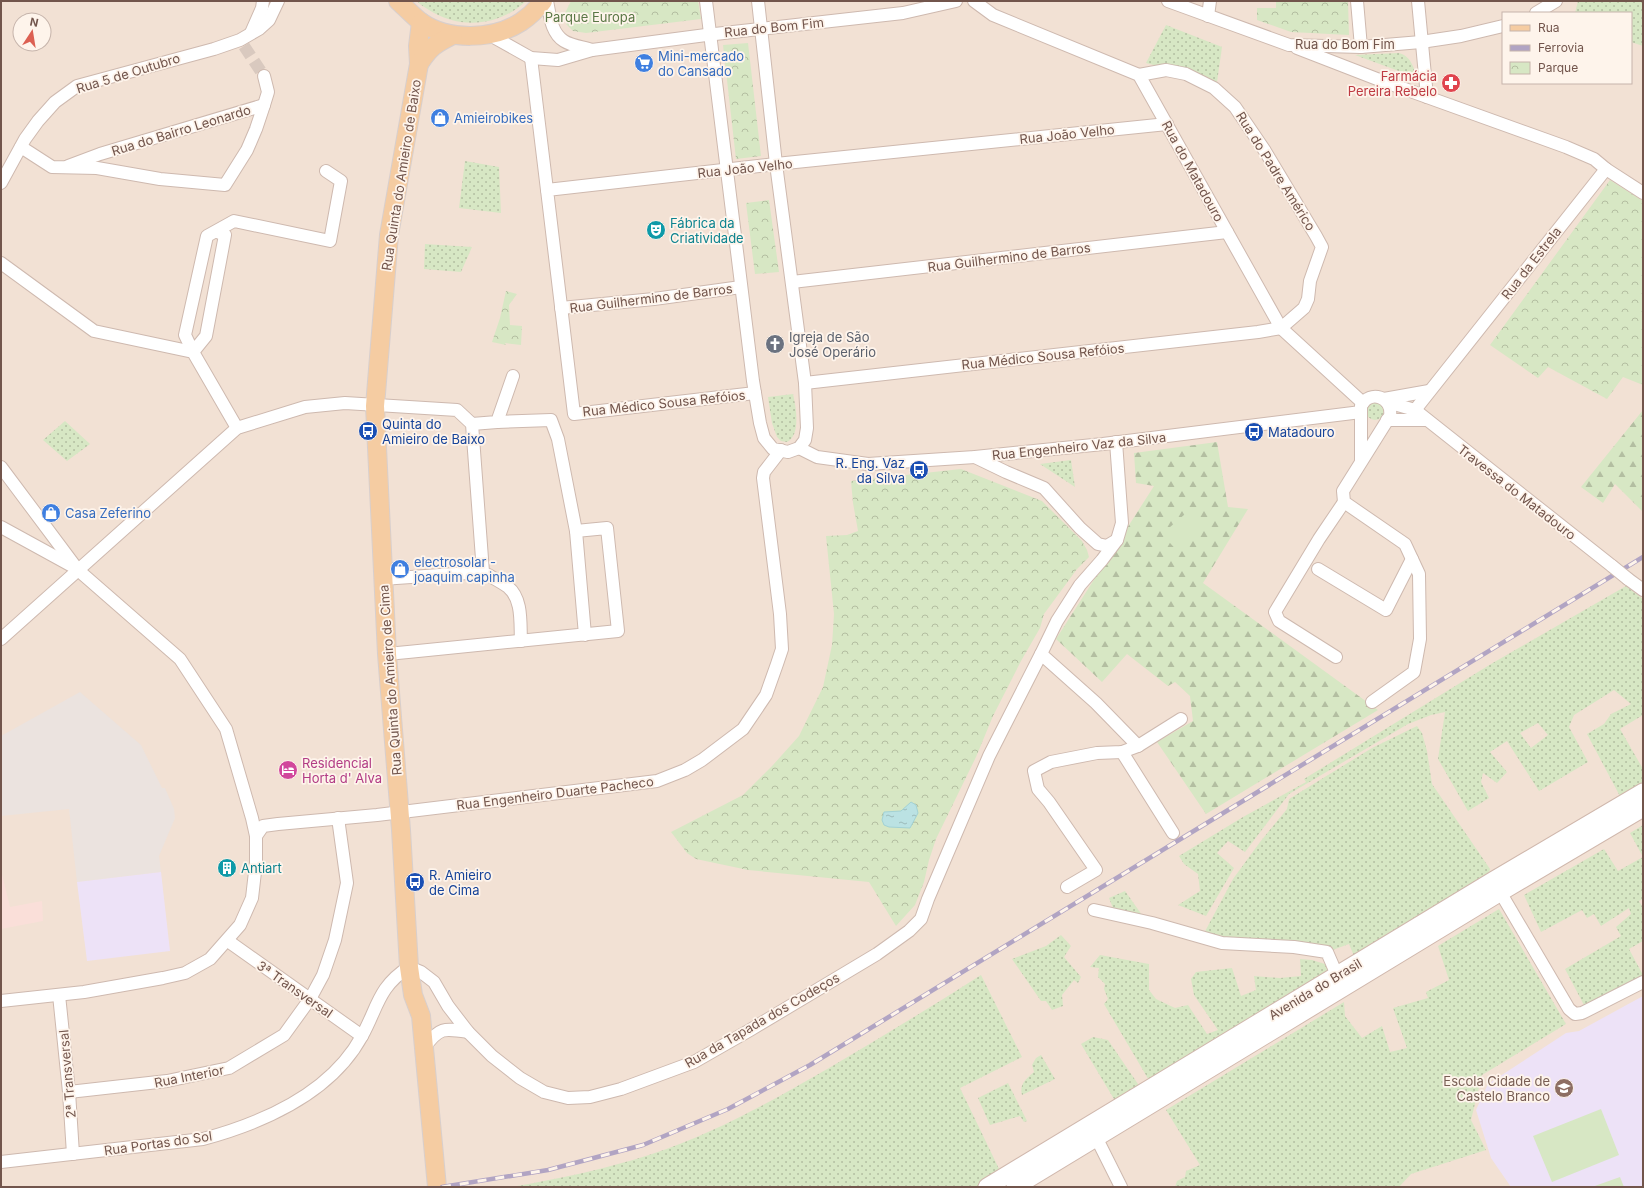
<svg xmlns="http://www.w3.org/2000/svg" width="1644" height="1188" font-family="Inter,sans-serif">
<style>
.residential{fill:#f2e1d4;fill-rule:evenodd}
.commercial{fill:#fadfd9}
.industrial{fill:#ebe3df}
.education{fill:#ede2f7}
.grass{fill:url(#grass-dots);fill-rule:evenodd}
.forest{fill:url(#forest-firs)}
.park{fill:url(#park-crowns)}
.pitch{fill:#d7e7c4}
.water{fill:url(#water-ripples);stroke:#a2d2d4}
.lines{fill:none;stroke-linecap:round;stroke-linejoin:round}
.street-tunnel{stroke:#d9c9bf;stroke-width:12;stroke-dasharray:12 6;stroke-linecap:butt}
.street-casing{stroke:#ceb9af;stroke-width:14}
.secondary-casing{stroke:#d0b8ad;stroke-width:19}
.primary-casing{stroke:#d8cfcd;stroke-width:20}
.street{stroke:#fff;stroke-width:12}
.secondary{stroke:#fff;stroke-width:17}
.primary{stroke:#f5cca2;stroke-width:18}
.rail-casing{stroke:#b1a4c3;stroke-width:4.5}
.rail{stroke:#fef4eb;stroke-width:3;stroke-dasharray:9;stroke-linecap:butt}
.street-bridge-casing{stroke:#ceb9af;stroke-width:14;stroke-linecap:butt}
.street-bridge{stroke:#fff;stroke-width:12}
.labels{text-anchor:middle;stroke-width:3.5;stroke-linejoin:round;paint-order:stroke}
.park-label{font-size:13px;fill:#5a7745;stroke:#fef4eb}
.street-label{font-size:13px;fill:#72554c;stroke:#fef4eb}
.shop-label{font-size:13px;fill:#366cbe;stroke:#fef4eb;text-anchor:start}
.health-label{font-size:13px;fill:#be3a42;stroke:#fef4eb;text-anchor:end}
.culture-label{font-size:13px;fill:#0d838f;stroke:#fef4eb;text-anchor:start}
.worship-label{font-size:13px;fill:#5b616d;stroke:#fef4eb;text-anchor:start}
.transit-label{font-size:13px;fill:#164399;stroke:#fef4eb;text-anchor:start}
.hotel-label{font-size:13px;fill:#b23c85;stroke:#fef4eb;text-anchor:start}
.education-label{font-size:13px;fill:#785e54;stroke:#fef4eb;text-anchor:end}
</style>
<defs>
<pattern id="grass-dots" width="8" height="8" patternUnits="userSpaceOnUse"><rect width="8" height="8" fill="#d7e7c4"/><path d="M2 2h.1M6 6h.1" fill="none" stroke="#b3bea1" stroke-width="1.8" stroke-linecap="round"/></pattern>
<pattern id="forest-firs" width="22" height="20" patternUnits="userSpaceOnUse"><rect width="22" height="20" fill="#d7e7c4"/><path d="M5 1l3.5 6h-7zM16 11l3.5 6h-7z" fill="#b3bea1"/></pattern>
<pattern id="park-crowns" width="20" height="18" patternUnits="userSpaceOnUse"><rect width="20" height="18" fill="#d7e7c4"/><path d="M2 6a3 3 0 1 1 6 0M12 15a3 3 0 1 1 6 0" fill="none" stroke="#b3bea1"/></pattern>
<pattern id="water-ripples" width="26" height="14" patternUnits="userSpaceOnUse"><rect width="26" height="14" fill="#bbe2e3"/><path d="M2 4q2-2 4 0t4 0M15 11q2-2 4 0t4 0" fill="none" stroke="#9cbaba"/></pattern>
</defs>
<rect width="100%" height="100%" fill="#fbf0e5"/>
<path class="residential" d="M1,1h1642v1186h-1642zM1503,13h128v70h-128zM20,20h24v24h-24z"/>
<path class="commercial" d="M1,870l9,37 32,-6 1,20 -42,8z"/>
<path class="industrial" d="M80,692l61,53 21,43h3l9,21 1,9 -16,38 2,16 -84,10 -8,-73 -68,7v-80z"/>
<g class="education">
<path d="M161,872l9,79 -83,10 -10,-79z"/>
<path d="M1643,996v191h-132l-20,-29 -15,-48 12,-26 78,-51 13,-2z"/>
</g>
<g class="grass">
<path d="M417,1h109c-26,25 -66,29 -97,9 -4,-3 -9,-5 -12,-9z"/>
<path d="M1578,1h65v45l-12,-4v-29h-56z"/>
<path d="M1166,25l56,22 -5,35 -71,-19z"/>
<path d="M1399,53c12,3 14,14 19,25l-63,-23z"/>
<path d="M465,161l34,6 2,46 -42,-5z"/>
<path d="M425,244l47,3 -11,25 -37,-3z"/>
<path d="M793,394c3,13 8,41 -6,48l-6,-1 -4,-4 -5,-14 -4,-26z"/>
<circle cx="1375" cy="411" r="9"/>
<path d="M65,421l25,23 -23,17 -24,-21z"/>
<path d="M1071,460l4,27 -35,-23z"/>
<path d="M1626,586l17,13v116l-23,14 23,40v18l-21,13 -35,-66 17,-10 7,-10 20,-10 -17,-14 -40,25 -5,12 19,35 -49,29 -32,-50 -17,11 17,20 -10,11 -14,-10 -2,9 8,16 -21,13 -30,-52 7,-47 -14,3 -23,9 -119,70 -44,58 -17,-11 -11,12 17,15 -28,48 -28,-11 22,-14 -2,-17 -14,-10 -5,-8 64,-39 63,-35 -2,-3 187,-115zM1538,723l10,12 -17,13 -11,-15z"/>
<path d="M1417,726l5,7 5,18 5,33 58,85 -5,17 -128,77 -8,-19 -22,8 -125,-15 31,-58 27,-37 27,-33 2,-10 83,-51z"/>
<path d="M1643,825v32l-13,-24z"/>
<path d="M1604,849l14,22 25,-14v42l-4,2 4,7v33l-14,8 14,26 -58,32 -20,-38 56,-33 -5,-9 15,-13 -2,-6 -28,18 -7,-12 -7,4 -5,-8 -41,22 -17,-37z"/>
<path d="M1125,891l17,24 -29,-7 -4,-10z"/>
<path d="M1499,909l67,115 -84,51 -11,45 15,30 -75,24 -12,13h-224l2,-6 8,-4 1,-6 14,-6 -34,-55 178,-108 1,14 17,22 20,-12 8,26 17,-4 -14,-40 35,-10 -2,-6 23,-12 -11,-34z"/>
<path d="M1061,935l10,11 -7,11 17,20 -3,6 -4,-3 -12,15 1,11 -11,4 -6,-9h-5l-29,-42 34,-13z"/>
<path d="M1100,955l49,9v26l7,9 19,9 13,-3 19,29 11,-4 -24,-35 -3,-16 5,-7 36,-4 9,28 15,-6 -2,-14 26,2 21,-2 -1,-17 12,1 13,4 5,11 -180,107 -46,-78 4,-5 -4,-10 1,-5 -7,-7 1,-9 -9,-1z"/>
<path d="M981,975l41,82 -62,31 41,85 -23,14h-467c47,-8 95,-18 141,-33 63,-21 120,-53 177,-86 51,-30 102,-61 152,-93z"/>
<path d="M1093,1037l15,3 32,47 -23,17 -36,-60z"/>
<path d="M1041,1055l14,24 -33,16c-3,-11 4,-16 12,-23l-2,-7 4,-7z"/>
<path d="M1008,1083l19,38 -3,1 -4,-6 -30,9 -12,-27z"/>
</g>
<g class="forest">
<path d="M1643,410v102l-28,-28 -12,19 -22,-16z"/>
<path d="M1217,442l11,65 20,2 -45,74 175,127 -172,104 -49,-72 36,-21 -3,-25 -15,-14 -7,4 -41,-32 -25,28 -46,-43 98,-153 -18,-3 -2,-30z"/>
</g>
<g class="park">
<path d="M571,1h127l3,18 -115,14 -13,-2 -7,-7 -1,-11z"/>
<path d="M1276,1h72l1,34 -58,-3 -34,-12v-12h19z"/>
<path d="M748,43l13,113 -25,3 -13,-114z"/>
<path d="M1610,180l33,21v184l-20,-8 -16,22 -59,-32 -10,11 -48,-33z"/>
<path d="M769,200l10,72 -24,2 -9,-71z"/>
<path d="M506,291l11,3 -8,11 1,20 12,1 -1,19 -16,-2 1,2 -14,-3 8,-24z"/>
<path d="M961,469l81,32 40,40 5,9 2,7 -12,12 -33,45 -4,14 -19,33 -28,55 -17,41 -40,82 -7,21 -5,22 -9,23 -19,21 -27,-44 -121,-12 -52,-11 -9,-6 -16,-21 72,-37 30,-30 26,-29 24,-49 9,-42 2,-31 -8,-78 21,-1 11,-4 -5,-28 -2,-22z"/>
</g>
<g class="pitch">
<path d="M1192,508l16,17 -29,28 -17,-19z"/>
<path d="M1601,1109l18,46 -67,27 -19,-46z"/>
<path d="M1620,1177l4,10h-32z"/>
</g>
<path class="water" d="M911,802l5,3 2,8 -8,15 -21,-1 -5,-2 -2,-5 2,-8 17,-1z"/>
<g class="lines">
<path class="street-tunnel" d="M244,46l20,30"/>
<defs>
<g id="street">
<path d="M547,1c3,14 4,32 17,40 8,5 19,6 28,9"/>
<path d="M706,1l47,380 7,42 4,15 9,11 15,3 11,-4 6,-8 2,-12 -2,-45 -29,-219 -18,-163"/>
<path d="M974,1l19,14 146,60 142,253 82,75"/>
<path d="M1168,1l121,44 72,2 60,-5 40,-6 42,-10"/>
<path d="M1357,1l4,46"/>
<path d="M1418,1l9,96"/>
<path d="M1536,13l20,-12"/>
<path d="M1208,16l2,-15"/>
<path d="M251,33l11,-25 1,-7"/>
<path d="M490,35l41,23 27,2 34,-10 114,-15 197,-22 53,-12"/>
<path d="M1297,48l80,31 189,68 28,12 12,10"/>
<path d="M531,58l16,132"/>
<path d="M1139,75l27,-5 20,4 28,14 21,19 30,44 51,85 6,11 -12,34 -2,18 -4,9 -23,20"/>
<path d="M264,105l4,-13 -4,-16"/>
<path d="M21,147l31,20 45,1 63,11 65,6 22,-35 9,-21 8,-24 -164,49 -32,12"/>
<path d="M1,183l24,-44 13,-18 17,-19 22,-16 137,-37 26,-9 19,-11 10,-9 9,-19"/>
<path d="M217,232l8,3 -19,101 -13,16 -8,-17 22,-99 27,-15 96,20 11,-60 -15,-10"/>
<path d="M1,263l93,68 99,21 44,76"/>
<path d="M792,282l435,-50"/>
<path d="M561,308l93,-9 87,-12"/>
<path d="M805,383l453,-51 23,-4"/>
<path d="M755,393l-181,21 -27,-224 229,-26 391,-40"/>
<path d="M1384,399l45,-8"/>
<path d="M1387,402l28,8 197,156"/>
<path d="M1415,410l191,-241 37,24"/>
<path d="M1387,420h40"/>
<path d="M497,422l54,-2 7,19 18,92"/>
<path d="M472,424l25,-2 16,-46"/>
<path d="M799,448l18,9 51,7 107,-7 128,-13 258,-32"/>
<path d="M975,457l31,15 38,16 36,40 18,16 9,2 10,-6 5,-17 -6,-81"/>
<path d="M1361,462v-56c9,-17 32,-9 29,10l-47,75 1,11 61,42 14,30 1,65 -6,33 -42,30"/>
<path d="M1,467l77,103 102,89 46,70 26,89 4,18v27l-4,35 -12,27 -30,34 -25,14 -22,5 -79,14 -83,9"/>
<path d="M1,527l73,40"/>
<path d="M1318,569l68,41 26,-51"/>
<path d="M382,579l101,-7"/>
<path d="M1628,579l15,11"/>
<path d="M1,639l236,-211 68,-21 40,-4 112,7 15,14 11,148c8,5 17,9 25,15 15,12 12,37 13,54"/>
<path d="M387,654l21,-2 210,-21 -11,-103 -31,3 9,104"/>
<path d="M1336,657l-57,-36 -4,-9 44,-73 25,-37"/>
<path d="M1138,746l43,-27"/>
<path d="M1122,752l51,81"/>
<path d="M256,836l7,-10 15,-2 99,-9 280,-34 28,-11 17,-10 41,-31 23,-34 11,-31 5,-15 -2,-35 -17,-136 1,-6 17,-22"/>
<path d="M1496,885l73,124 6,5 7,-1 61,-31"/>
<path d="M1067,887l29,-17 -47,-68 -11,-13 -4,-18 17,-9 46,-9 25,-1 16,-6 -42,-43 -55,-49 16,-33 23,-36 22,-25 15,-20"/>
<path d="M1094,910l58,13 70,20 72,4 33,5 10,23"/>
<path d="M228,941l134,95"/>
<path d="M59,995l10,97 4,62"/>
<path d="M424,1048c15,-21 20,-20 44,-16"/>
<path d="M69,1092l98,-11 62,-13 55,-33 26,-36 13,-24 12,-35 12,-57 -9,-65"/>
<path d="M1093,1131l28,56"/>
<path d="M1,1162l202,-23c59,-16 128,-46 159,-103 16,-29 16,-49 47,-69l12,5 13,10 14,24 20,26 24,24 28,22 24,14 24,6 22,-1 31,-8 73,-27 56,-32 127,-76 32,-23 12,-12 7,-20 61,-143 52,-102"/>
</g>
<g id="secondary">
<path d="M987,1187l507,-307 149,-88"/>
<path d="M1015,1187l486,-295 142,-84"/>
</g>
<g id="primary">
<path d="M398,1c8,7 15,15 23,21 27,19 72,18 100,0 9,-6 16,-13 22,-21"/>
<path d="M421,22l-3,24 1,18 -30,171 -14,171 12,248 14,176 8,137 4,28 8,21 16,171"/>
<path d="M419,64c11,-17 16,-20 34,-29"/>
</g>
</defs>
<use href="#street" class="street-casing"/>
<use href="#secondary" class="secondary-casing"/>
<use href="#primary" class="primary-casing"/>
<use href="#street" class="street"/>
<use href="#secondary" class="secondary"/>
<use href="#primary" class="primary"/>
<defs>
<path id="rail" d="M442,1187l106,-17 95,-25 85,-36 82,-44 833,-508"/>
</defs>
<use href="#rail" class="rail-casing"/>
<use href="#rail" class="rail"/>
<defs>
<path id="street-bridge" d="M1612,566l16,13"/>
</defs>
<use href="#street-bridge" class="street-bridge-casing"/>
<use href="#street-bridge" class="street-bridge"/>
</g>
<defs>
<symbol id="supermarket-disc" viewBox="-11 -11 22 22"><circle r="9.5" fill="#3f7fe0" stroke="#fef4eb"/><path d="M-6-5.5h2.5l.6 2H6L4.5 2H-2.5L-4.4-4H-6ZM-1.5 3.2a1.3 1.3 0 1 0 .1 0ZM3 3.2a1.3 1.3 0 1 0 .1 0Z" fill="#fff"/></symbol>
<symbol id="pharmacy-disc" viewBox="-11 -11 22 22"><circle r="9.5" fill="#e0444e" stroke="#fef4eb"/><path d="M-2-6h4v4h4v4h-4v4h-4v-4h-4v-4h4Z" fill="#fff"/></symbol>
<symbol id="shop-disc" viewBox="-11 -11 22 22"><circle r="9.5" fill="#3f7fe0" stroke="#fef4eb"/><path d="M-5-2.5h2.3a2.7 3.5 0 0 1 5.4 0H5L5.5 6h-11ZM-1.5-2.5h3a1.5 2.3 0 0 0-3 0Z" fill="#fff"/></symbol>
<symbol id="theatre-disc" viewBox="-11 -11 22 22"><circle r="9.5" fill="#0f9aa8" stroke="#fef4eb"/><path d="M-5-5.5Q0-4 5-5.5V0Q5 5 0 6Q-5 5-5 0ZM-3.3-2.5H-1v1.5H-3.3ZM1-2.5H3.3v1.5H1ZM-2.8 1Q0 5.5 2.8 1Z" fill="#fff"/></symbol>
<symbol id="church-disc" viewBox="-11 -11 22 22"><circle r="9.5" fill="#6b7280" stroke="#fef4eb"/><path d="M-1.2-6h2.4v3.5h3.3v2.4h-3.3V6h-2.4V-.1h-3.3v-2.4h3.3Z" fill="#fff"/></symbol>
<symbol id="bus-disc" viewBox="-11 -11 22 22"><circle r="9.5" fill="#1a4fb4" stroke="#fef4eb"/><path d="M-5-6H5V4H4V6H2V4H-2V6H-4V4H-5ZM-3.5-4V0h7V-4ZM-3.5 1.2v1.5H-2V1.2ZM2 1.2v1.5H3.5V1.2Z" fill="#fff"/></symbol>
<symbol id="hotel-disc" viewBox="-11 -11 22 22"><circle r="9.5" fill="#d1479c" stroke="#fef4eb"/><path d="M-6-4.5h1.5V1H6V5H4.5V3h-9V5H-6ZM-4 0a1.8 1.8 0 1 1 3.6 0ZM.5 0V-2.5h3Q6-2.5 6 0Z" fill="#fff"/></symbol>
<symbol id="building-disc" viewBox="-11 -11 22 22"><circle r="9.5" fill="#0f9aa8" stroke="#fef4eb"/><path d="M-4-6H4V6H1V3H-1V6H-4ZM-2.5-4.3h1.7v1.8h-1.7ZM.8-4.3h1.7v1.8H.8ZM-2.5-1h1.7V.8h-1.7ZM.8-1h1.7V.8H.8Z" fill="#fff"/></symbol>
<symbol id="school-disc" viewBox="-11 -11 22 22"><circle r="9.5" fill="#8d6e63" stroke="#fef4eb"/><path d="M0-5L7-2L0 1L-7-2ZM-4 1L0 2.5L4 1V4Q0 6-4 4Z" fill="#fff"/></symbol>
</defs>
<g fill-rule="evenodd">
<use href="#supermarket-disc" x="633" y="52" width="22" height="22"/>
<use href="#pharmacy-disc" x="1440" y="72" width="22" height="22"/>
<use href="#shop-disc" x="429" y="107" width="22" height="22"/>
<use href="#theatre-disc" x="645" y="219" width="22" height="22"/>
<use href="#church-disc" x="764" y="333" width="22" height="22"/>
<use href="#bus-disc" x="357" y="420" width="22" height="22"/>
<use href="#bus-disc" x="1243" y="421" width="22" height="22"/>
<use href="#bus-disc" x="908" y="459" width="22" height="22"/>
<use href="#shop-disc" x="40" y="502" width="22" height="22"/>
<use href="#shop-disc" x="389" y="558" width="22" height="22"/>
<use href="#hotel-disc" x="277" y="759" width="22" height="22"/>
<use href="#building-disc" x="216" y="857" width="22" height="22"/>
<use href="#bus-disc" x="404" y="871" width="22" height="22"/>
<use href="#school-disc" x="1553" y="1077" width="22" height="22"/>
</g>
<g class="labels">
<g class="park-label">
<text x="590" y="22">Parque Europa</text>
</g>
<g class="street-label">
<text transform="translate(774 27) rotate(-6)" y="5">Rua do Bom Fim</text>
<text x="1345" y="49">Rua do Bom Fim</text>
<text transform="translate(128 73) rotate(-17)" y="5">Rua 5 de Outubro</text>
<text transform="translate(181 130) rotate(-17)" y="5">Rua do Bairro Leonardo</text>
<text transform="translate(1067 134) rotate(-6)" y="5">Rua João Velho</text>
<text transform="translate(745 168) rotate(-6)" y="5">Rua João Velho</text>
<text transform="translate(1193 171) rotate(61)" y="5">Rua do Matadouro</text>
<text transform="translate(1276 171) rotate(58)" y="5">Rua do Padre Américo</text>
<text transform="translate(401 175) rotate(-81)" y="5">Rua Quinta do Amieiro de Baixo</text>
<text transform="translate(1009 257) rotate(-7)" y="5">Rua Guilhermino de Barros</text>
<text transform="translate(1531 263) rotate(-52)" y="5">Rua da Estrela</text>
<text transform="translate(651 298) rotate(-7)" y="5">Rua Guilhermino de Barros</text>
<text transform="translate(1043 356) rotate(-6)" y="5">Rua Médico Sousa Refóios</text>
<text transform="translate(664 403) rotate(-6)" y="5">Rua Médico Sousa Refóios</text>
<text transform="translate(1079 446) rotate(-6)" y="5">Rua Engenheiro Vaz da Silva</text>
<text transform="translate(1517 492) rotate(38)" y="5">Travessa do Matadouro</text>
<text transform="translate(390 680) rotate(-94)" y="5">Rua Quinta do Amieiro de Cima</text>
<text transform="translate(555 793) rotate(-7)" y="5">Rua Engenheiro Duarte Pacheco</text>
<text transform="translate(295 989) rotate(35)" y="5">3ª Transversal</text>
<text transform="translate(1315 989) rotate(-31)" y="5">Avenida do Brasil</text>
<text transform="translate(762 1020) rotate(-30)" y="5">Rua da Tapada dos Codeços</text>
<text transform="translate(67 1074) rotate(-95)" y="5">2ª Transversal</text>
<text transform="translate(189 1076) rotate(-11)" y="5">Rua Interior</text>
<text transform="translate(158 1143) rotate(-8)" y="5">Rua Portas do Sol</text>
</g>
<g class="shop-label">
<text x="658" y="61">Mini-mercado<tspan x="658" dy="15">do Cansado</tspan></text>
<text x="454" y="123">Amieirobikes</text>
<text x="65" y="518">Casa Zeferino</text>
<text x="414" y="567">electrosolar -<tspan x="414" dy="15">joaquim capinha</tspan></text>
</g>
<g class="health-label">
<text x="1437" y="81">Farmácia<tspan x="1437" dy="15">Pereira Rebelo</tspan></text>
</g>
<g class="culture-label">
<text x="670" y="228">Fábrica da<tspan x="670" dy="15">Criatividade</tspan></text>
<text x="241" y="873">Antiart</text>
</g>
<g class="worship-label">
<text x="789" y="342">Igreja de São<tspan x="789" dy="15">José Operário</tspan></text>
</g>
<g class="transit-label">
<text x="382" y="429">Quinta do<tspan x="382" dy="15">Amieiro de Baixo</tspan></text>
<text x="1268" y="437">Matadouro</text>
<text x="905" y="468" text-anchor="end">R. Eng. Vaz<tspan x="905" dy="15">da Silva</tspan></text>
<text x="429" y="880">R. Amieiro<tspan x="429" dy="15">de Cima</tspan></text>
</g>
<g class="hotel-label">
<text x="302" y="768">Residencial<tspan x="302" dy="15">Horta d' Alva</tspan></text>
</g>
<g class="education-label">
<text x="1550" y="1086">Escola Cidade de<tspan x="1550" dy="15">Castelo Branco</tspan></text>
</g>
</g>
<rect width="1644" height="1188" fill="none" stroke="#72554c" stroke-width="4"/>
<rect x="1502" y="12" width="130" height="72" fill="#fef4eb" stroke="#c6b4ab"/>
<rect x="1510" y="25" width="20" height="6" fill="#f5cca2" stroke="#c6b4ab"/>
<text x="1538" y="32" font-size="12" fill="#72554c">Rua</text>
<rect x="1510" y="45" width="20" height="6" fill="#b1a4c3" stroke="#c6b4ab"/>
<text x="1538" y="52" font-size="12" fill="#72554c">Ferrovia</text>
<rect x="1510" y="62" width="20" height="12" fill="url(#park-crowns)" stroke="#c6b4ab"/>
<text x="1538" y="72" font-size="12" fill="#72554c">Parque</text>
<g transform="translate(32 32) rotate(12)"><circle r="19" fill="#fef4eb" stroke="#c6b4ab"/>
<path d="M0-3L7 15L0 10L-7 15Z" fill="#dc6052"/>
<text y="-6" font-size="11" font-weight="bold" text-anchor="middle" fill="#72554c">N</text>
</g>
</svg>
